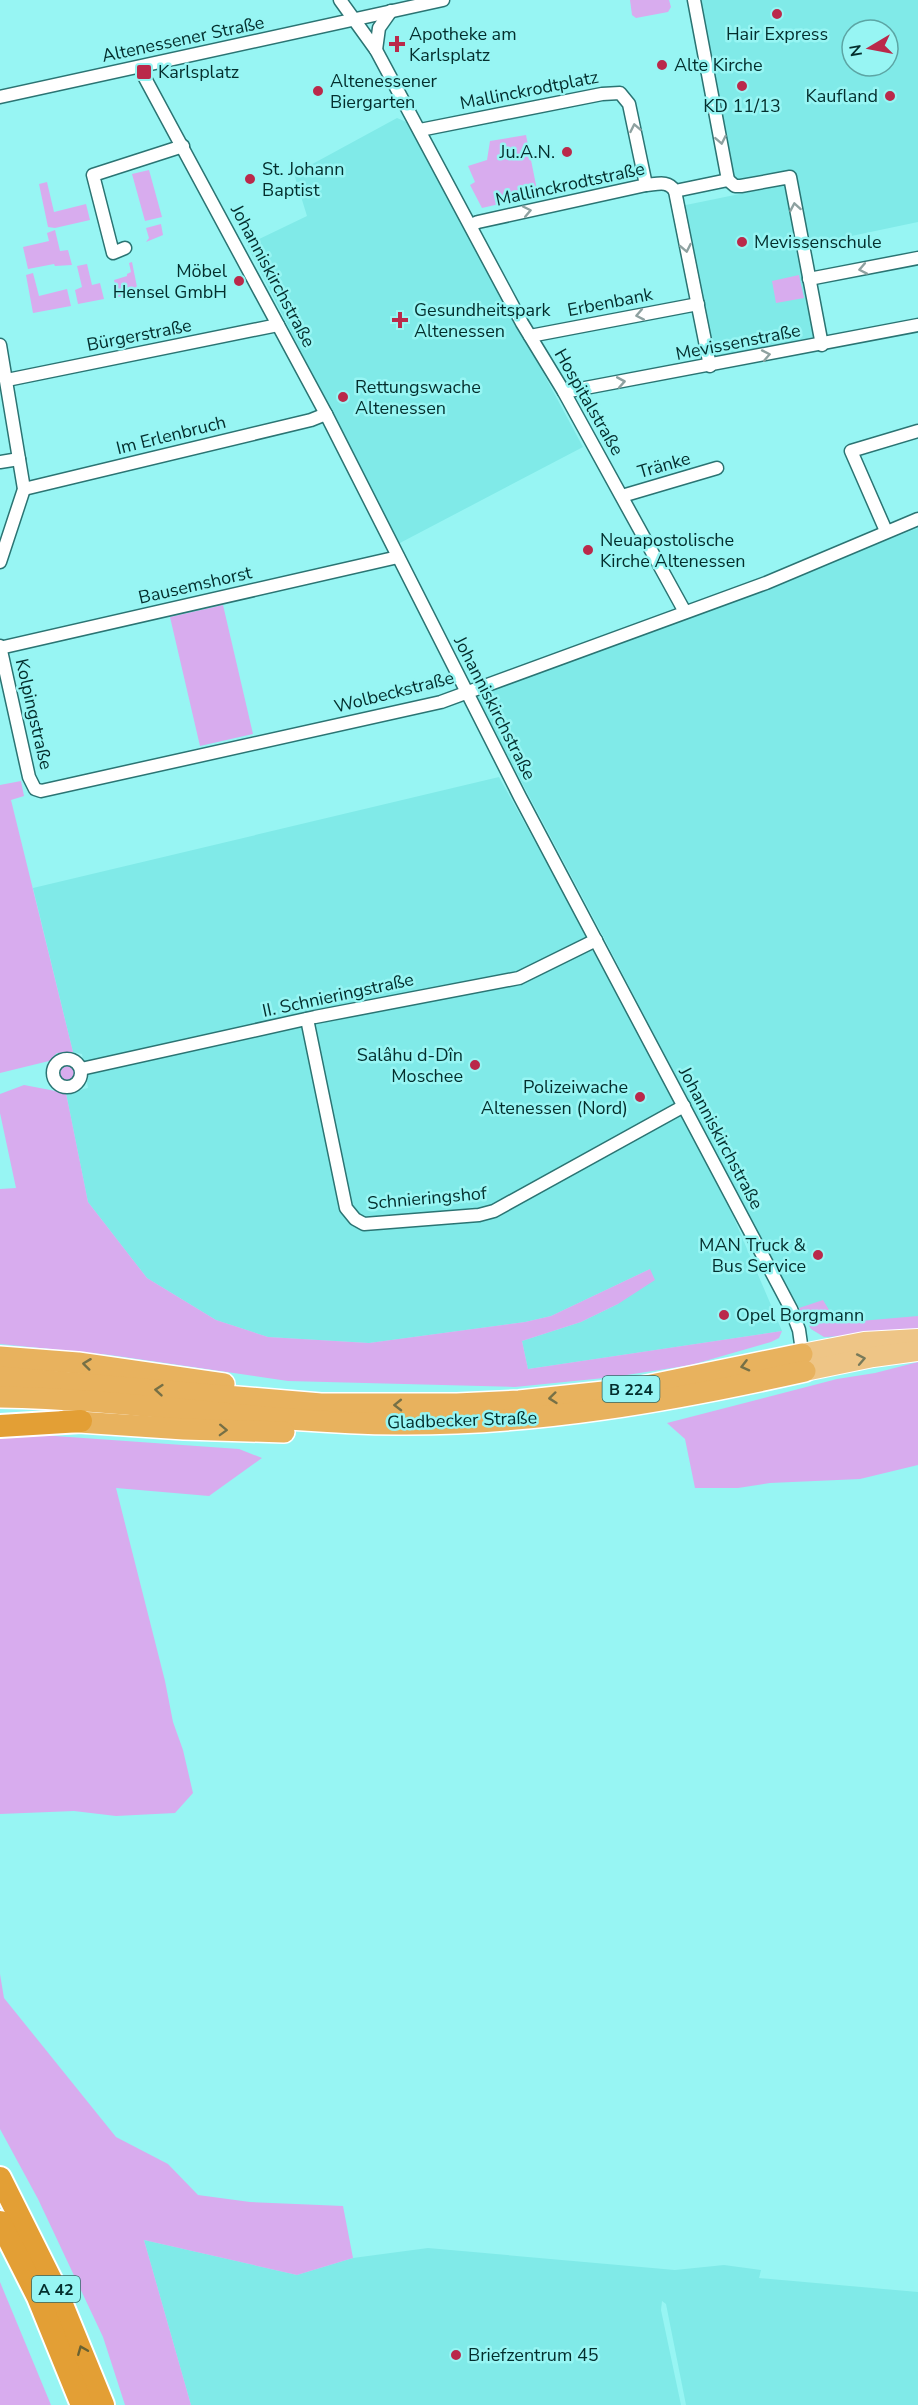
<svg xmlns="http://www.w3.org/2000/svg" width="918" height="2405" font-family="'Nunito Sans',sans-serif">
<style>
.built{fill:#80eae8;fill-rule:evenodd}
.green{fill:#d8acee}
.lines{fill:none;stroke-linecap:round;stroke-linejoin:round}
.minor-casing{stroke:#2b7473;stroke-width:15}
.primary-casing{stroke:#fff;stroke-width:22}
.trunk-casing{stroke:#fff;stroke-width:24}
.motorway-casing{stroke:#fff;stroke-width:26}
.minor{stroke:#fff;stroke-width:12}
.primary{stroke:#eec586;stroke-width:20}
.trunk{stroke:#e8b25e;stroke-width:21}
.motorway{stroke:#e39f35;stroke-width:22}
.oneway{stroke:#8ea1a0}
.oneway2{stroke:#787a5a}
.oneway3{stroke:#767046}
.oneway4{stroke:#686131}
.poi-dot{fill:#ba294a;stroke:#97f5f3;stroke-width:2}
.labels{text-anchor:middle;stroke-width:5;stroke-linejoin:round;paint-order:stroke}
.shield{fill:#97f5f3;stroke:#2f6a68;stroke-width:1.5}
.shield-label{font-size:16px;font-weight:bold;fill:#032e2d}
.poi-label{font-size:18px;fill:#032e2d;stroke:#97f5f3;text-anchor:start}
.street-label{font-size:18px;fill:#032e2d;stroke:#97f5f3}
</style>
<rect width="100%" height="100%" fill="#97f5f3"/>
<g class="built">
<path d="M695,0h223v222l-114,24 -14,-70 -58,7zM852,30h36v36h-36z"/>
<path d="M397,118l12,5 174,324 -185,97 -151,-299 60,-29 -13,-42z"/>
<path d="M784,185l32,153 -104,19 -31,-151z"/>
<path d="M918,528v804l-89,6 -18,-9 -62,-111 -146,-282 -128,-242 247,-90z"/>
<path d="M499,777l94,169 85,162 55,108 49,115 -254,38 -6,-28 59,-19 37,-18 32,-35 -99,47 -26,6 -156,21 -101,-6 -52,-17 -69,-42 -59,-76 -22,-109 22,-5 -6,-34 -9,-2 -40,-164z"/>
<path d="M144,2240l153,35 56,-17 75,-10 247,22 49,-5 37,5 -2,8 159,14v113h-232l-20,-101 -4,-3 -1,9 20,95h-490z"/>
</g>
<g class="green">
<path d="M630,0h39l2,7 -3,5 -32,6 -4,-3z"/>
<path d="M526,135l12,60 -56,13 -12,-23 5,-3 -7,-16 19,-6 3,-19z"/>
<path d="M149,170l13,47 -17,4 -13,-47z"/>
<path d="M47,182l7,30 32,-8 4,16 -35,8 -7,-1 -9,-43z"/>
<path d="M161,224l2,11 -17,7 3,-4 -3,-10z"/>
<path d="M55,230l5,21 8,-1 4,15 -17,1 -1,-2 -26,5 -5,-22 26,-6 -2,-8z"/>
<path d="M132,262l6,30 -20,5 -4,-17 13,-4v-2l4,-2 -2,-9z"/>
<path d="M87,264l5,21 8,-2 4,16 -26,5 -3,-14 7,-3 -5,-21z"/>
<path d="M33,273l6,23 28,-7 4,17 -38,7 -7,-38z"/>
<path d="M799,275l5,23 -28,5 -4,-22z"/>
<path d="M223,605l30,129 -53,12 -30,-129z"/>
<path d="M21,781l3,15 -13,4 62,252 -16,1 -8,8 -49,12v-288z"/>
<circle cx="67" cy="1073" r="7"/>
<path d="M24,1085l42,8 22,109 59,76 69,42 52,17 101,6 156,-21 26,-6 99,-47 5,11 -37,24 -37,18 -59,19 6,28 254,-38 -3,7 -8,4 -80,23 -77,12 -99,10 -227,-6 -178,-26 -110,-11v-155l16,-1 -16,-75v-19z"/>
<path d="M823,1300l14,23 81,-7v16l-94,5 -13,-8 -12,-21z"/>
<path d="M918,1362v103l-58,14 -90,4 -32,5h-43l-10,-49 -18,-16 170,-44 38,-6z"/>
<path d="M41,1435l198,14 23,9 -53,38 -93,-8 49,193 8,41 10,28 10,43 -18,20 -59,3 -42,-5 -74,3v-376z"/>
<path d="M0,1974l4,24 112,139 52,27 30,31 52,7 93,4 10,52 -56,17 -153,-35 47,165h-66l-22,-68 -65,-138 -38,-70z"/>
<path d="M0,2282l51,123h-51z"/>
</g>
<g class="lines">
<defs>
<g id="minor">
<path d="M340,0l36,50 146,273 42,69 121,220"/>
<path d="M694,0l34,180"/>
<path d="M376,50l3,-22 12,-17"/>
<path d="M139,67l187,347 194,383 271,512 8,21 4,28"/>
<path d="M0,97l443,-97"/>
<path d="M420,130l182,-36 18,-1 9,11 17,81"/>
<path d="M675,191l35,175"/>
<path d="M471,225l7,-3 168,-37c12,-1 22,-5 29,6l53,-11 7,6h6l49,-9 32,168"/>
<path d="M125,248l-12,5 -20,-78 90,-29"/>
<path d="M809,279l109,-21"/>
<path d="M530,336l168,-32"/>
<path d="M0,345l24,144 -24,73"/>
<path d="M7,380l271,-55"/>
<path d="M564,392l354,-67"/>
<path d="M0,462l19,-3"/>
<path d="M24,489l287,-69 15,-6"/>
<path d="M622,496l95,-28"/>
<path d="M886,531l-35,-80 67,-20"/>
<path d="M0,646l29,131 6,12 6,2 400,-89 325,-119 152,-64"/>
<path d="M0,648l398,-91"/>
<path d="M307,1019l39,189 9,11 9,5 115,-9 15,-4 190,-105"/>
<circle cx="67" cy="1073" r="14"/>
<path d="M81,1069l234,-52 204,-39 77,-38"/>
</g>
<g id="primary">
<path d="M802,1354l62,-12 54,-3"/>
<path d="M805,1371l68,-14 45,-6"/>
</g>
<g id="trunk">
<path d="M0,1357l78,6 146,21"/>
<path d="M0,1377l321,27h136l62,-3 113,-12 170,-35"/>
<path d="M0,1397c133,2 265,26 398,27 138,1 273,-23 407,-53"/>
<path d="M64,1421l120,8 100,3"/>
</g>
<g id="motorway">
<path d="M0,1426l81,-5"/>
<path d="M0,2178l56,112 47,115"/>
<path d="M0,2222l38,75 44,108"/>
</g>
</defs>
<use href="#minor" class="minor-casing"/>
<use href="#primary" class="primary-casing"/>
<use href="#trunk" class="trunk-casing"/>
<use href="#motorway" class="motorway-casing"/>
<use href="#minor" class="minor"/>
<use href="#primary" class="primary"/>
<use href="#trunk" class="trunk"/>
<use href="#motorway" class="motorway"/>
</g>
<defs><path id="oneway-chevron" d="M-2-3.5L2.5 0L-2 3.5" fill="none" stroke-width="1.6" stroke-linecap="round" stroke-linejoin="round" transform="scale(1.5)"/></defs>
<g class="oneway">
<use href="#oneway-chevron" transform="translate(635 128) rotate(-101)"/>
<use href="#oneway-chevron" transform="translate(721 140) rotate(79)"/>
<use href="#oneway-chevron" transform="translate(795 207) rotate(-100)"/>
<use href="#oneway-chevron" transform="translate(527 211) rotate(-12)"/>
<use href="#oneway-chevron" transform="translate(686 248) rotate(79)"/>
<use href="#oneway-chevron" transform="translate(863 269) rotate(169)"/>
<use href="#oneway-chevron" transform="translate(640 315) rotate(169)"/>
<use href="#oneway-chevron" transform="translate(766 355) rotate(-11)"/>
<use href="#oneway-chevron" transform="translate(621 382) rotate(-10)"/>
</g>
<use class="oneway2" href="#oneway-chevron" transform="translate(861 1359) rotate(-11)"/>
<g class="oneway3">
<use href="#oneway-chevron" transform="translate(87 1364) rotate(-173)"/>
<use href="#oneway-chevron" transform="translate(745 1366) rotate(166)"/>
<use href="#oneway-chevron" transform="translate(159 1390) rotate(-175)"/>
<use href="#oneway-chevron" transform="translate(553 1398) rotate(174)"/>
<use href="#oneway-chevron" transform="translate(398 1405) rotate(179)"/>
<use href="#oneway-chevron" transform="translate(223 1430) rotate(2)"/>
</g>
<use class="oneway4" href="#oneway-chevron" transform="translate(82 2350) rotate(-112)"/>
<g class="poi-dot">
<circle cx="777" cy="14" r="6"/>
<path d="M394 35h6v6h6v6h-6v6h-6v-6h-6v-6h6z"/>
<circle cx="662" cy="65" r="6"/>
<rect x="136" y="64" width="16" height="16" rx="3"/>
<circle cx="742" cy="86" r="6"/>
<circle cx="318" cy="91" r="6"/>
<circle cx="890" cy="96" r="6"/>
<circle cx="567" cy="152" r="6"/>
<circle cx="250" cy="179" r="6"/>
<circle cx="742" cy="242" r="6"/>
<circle cx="239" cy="281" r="6"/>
<path d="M397 311h6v6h6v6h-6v6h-6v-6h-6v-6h6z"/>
<circle cx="343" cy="397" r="6"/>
<circle cx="588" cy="550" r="6"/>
<circle cx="475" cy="1065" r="6"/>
<circle cx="640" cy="1097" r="6"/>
<circle cx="818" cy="1255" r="6"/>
<circle cx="724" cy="1315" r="6"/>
<circle cx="456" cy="2355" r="6"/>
</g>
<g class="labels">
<g class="shield">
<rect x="602.5" y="1376" width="57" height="26" rx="4.5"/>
<rect x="32" y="2276" width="48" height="26" rx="4.5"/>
</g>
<g class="shield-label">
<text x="631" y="1395">B 224</text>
<text x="56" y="2295">A 42</text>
</g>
<g class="poi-label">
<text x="409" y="40">Apotheke am<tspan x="409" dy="21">Karlsplatz</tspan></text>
<text x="777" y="40" text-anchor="middle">Hair Express</text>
<text x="674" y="71">Alte Kirche</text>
<text x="158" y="78">Karlsplatz</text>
<text x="330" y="87">Altenessener<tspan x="330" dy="21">Biergarten</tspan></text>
<text x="878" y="102" text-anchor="end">Kaufland</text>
<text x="742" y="112" text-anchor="middle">KD 11/13</text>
<text x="555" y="158" text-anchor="end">Ju.A.N.</text>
<text x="262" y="175">St. Johann<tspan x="262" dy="21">Baptist</tspan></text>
<text x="754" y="248">Mevissenschule</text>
<text x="227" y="277" text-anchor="end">Möbel<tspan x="227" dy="21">Hensel GmbH</tspan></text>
<text x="414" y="316">Gesundheitspark<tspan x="414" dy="21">Altenessen</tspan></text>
<text x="355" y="393">Rettungswache<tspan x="355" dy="21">Altenessen</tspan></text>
<text x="600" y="546">Neuapostolische<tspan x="600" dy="21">Kirche Altenessen</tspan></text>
<text x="463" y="1061" text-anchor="end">Salâhu d-Dîn<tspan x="463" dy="21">Moschee</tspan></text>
<text x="628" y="1093" text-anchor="end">Polizeiwache<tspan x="628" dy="21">Altenessen (Nord)</tspan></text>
<text x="806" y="1251" text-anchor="end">MAN Truck &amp;<tspan x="806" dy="21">Bus Service</tspan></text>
<text x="736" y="1321">Opel Borgmann</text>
<text x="468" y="2361">Briefzentrum 45</text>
</g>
<g class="street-label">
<text transform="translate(183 39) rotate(-12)" y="6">Altenessener Straße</text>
<text transform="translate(529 90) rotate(-11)" y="6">Mallinckrodtplatz</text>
<text transform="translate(570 184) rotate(-12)" y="6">Mallinckrodtstraße</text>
<text transform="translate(273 276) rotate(62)" y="6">Johanniskirchstraße</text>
<text transform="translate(610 302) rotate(-11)" y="6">Erbenbank</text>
<text transform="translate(139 335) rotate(-11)" y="6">Bürgerstraße</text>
<text transform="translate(738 342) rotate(-11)" y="6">Mevissenstraße</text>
<text transform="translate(589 402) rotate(60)" y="6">Hospitalstraße</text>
<text transform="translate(171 435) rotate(-14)" y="6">Im Erlenbruch</text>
<text transform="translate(664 465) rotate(-16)" y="6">Tränke</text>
<text transform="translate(195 585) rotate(-13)" y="6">Bausemshorst</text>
<text transform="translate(394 692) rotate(-14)" y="6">Wolbeckstraße</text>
<text transform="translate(495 708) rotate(63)" y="6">Johanniskirchstraße</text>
<text transform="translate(34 714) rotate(77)" y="6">Kolpingstraße</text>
<text transform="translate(338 995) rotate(-12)" y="6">II. Schnieringstraße</text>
<text transform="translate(721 1138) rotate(62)" y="6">Johanniskirchstraße</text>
<text transform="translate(427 1198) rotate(-5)" y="6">Schnieringshof</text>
<text transform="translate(462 1420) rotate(-2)" y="6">Gladbecker Straße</text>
</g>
</g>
<g transform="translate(870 48) rotate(260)"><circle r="28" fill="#97f5f3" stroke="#5ca5a4" stroke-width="1.5"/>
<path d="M0-4.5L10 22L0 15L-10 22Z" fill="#ba294a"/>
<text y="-9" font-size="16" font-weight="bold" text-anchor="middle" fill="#032e2d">N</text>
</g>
</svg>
